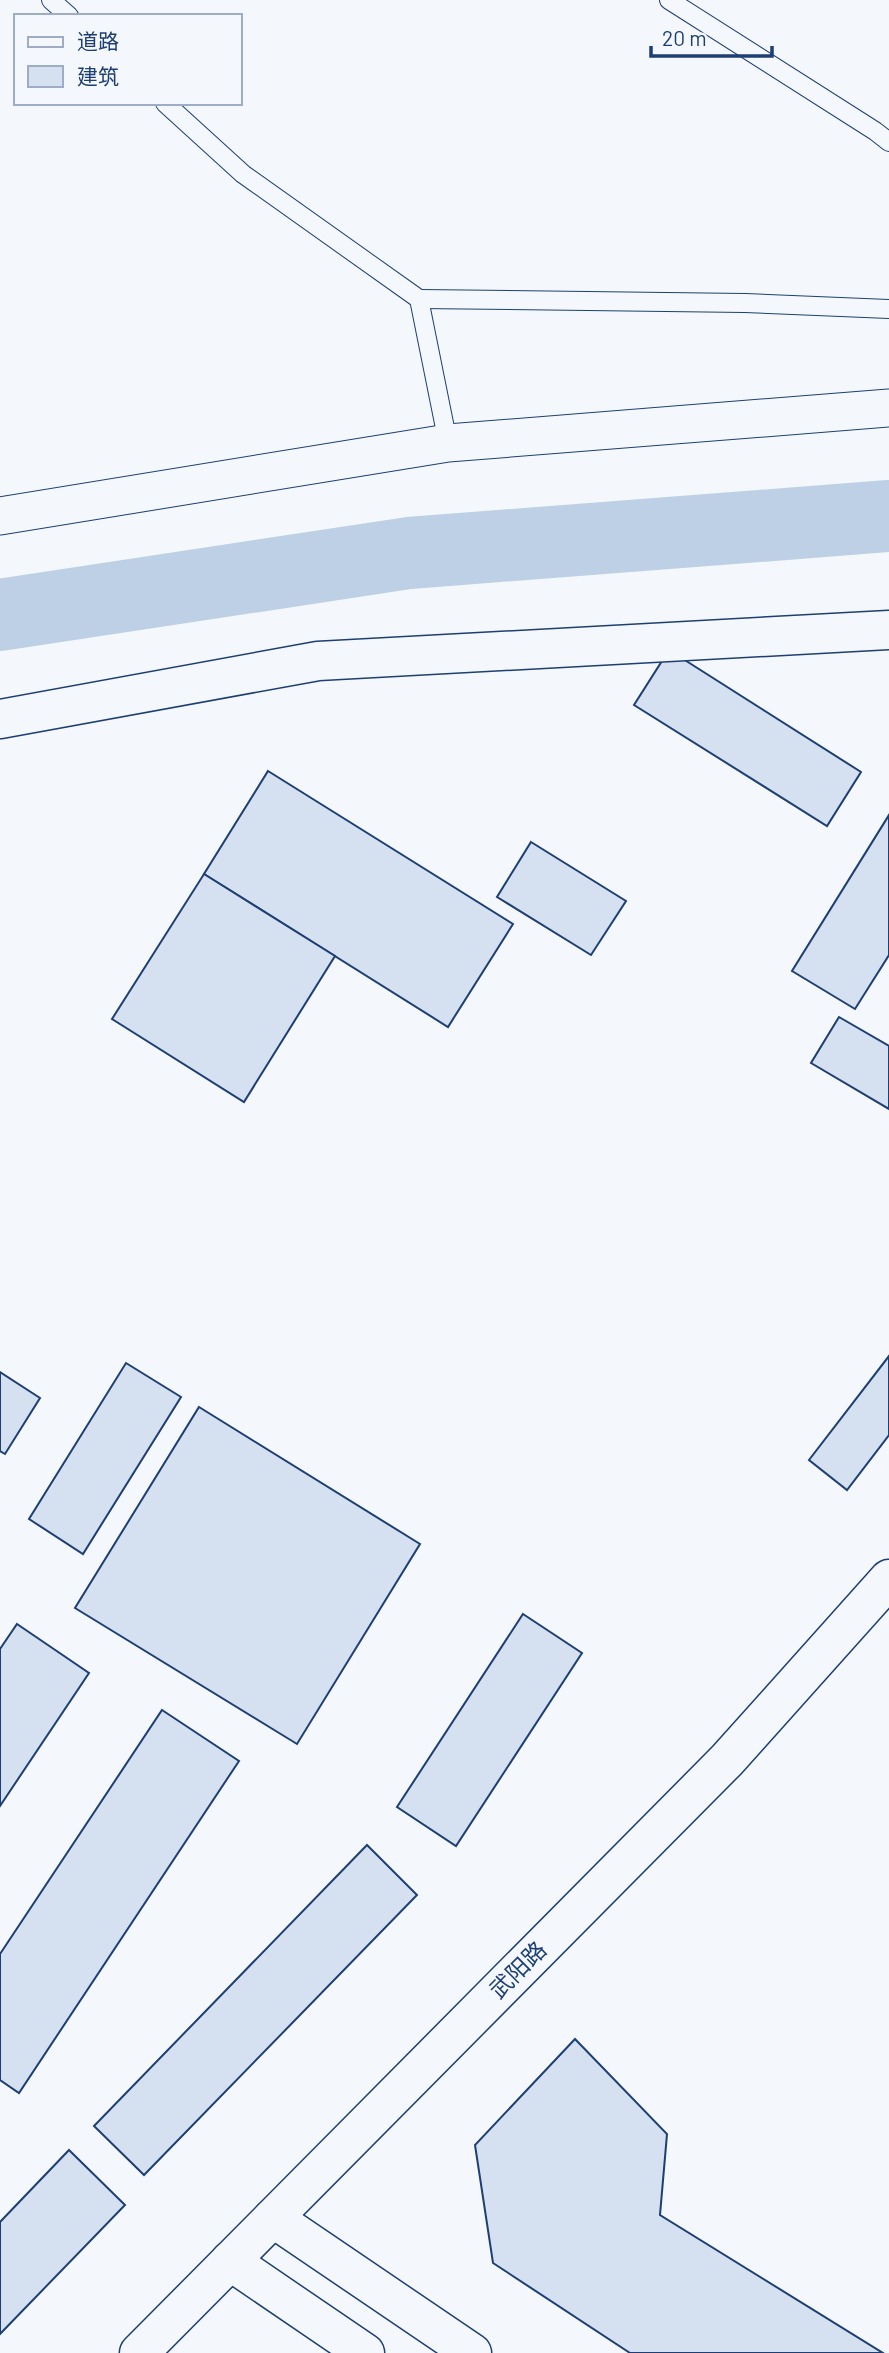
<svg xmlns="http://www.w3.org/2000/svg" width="889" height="2353" font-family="Barlow,'Noto Sans SC',sans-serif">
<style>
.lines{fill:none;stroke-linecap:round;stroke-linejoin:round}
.river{stroke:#bed0e5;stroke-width:72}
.building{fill:#d5e0f0;stroke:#1d3f73;stroke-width:2}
.service-casing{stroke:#1d3f73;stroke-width:20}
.minor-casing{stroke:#1d3f73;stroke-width:39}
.tertiary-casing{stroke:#1d3f73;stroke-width:41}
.secondary-casing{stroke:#1d3f73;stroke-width:41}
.service{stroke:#f4f7fb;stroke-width:18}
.minor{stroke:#f4f7fb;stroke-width:37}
.tertiary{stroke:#f4f7fb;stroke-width:38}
.secondary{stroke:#f4f7fb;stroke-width:38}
.labels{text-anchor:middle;stroke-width:5;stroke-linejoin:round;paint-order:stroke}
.street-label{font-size:23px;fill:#1d3f73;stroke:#f4f7fb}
</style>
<rect width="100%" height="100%" fill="#f4f7fb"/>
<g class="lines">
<path class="river" d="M0,615l409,-62 480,-37"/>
</g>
<g class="building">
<path d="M669,650l192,122 -34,54 -193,-121z"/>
<path d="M268,771l245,153 -65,103 -244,-153z"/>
<path d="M889,815v140l-34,54 -63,-38z"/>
<path d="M531,842l95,59 -35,54 -94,-58z"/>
<path d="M204,874l131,82 -91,146 -132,-83z"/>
<path d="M839,1017l50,29v63l-78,-46z"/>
<path d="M889,1356v79l-42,55 -38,-30z"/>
<path d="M126,1363l55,34 -98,157 -54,-35z"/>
<path d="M0,1372l40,26 -35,56 -5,-3z"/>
<path d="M199,1407l221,137 -123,200 -222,-136z"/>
<path d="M523,1614l59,39 -126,193 -59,-39z"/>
<path d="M17,1624l72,49 -89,133v-157z"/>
<path d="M162,1710l77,51 -220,332 -19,-13v-126z"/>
<path d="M367,1845l50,50 -273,280 -50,-49z"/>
<path d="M575,2039l92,95 -7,81 223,138h-253l-137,-90 -18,-118z"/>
<path d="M69,2150l56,55 -125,129v-112z"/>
</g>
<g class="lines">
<defs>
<g id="service">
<path d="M51,0l18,16"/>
<path d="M669,0l206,131 14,11"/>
<path d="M165,103l78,71 176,125 29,144"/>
<path d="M419,299l326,4 144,6"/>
</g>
<path id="minor" d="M0,516l448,-73 441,-35"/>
<g id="tertiary">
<path d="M0,719l318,-58 571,-31"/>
<path d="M273,2218l199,135"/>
<path d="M230,2261l135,92"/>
</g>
<path id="secondary" d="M139,2353l588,-593 162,-181"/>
</defs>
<use href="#service" class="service-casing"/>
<use href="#minor" class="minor-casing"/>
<use href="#tertiary" class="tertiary-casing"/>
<use href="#secondary" class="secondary-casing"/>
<use href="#service" class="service"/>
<use href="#minor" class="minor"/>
<use href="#tertiary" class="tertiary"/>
<use href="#secondary" class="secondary"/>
</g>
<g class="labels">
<g class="street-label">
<text transform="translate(518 1970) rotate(-45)" y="8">武阳路</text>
</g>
</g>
<rect x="14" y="14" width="228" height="91" fill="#f4f7fb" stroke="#9eadc5" stroke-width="2"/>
<rect x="28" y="37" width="35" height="10" fill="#f4f7fb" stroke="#9eadc5" stroke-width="2"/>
<text x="77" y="49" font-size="21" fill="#1d3f73">道路</text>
<rect x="28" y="66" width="35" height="21" fill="#d5e0f0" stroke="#9eadc5" stroke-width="2"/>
<text x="77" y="84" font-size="21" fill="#1d3f73">建筑</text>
<path d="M651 46v10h121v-10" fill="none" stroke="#1d3f73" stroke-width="3.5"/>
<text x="662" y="46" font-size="21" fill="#1d3f73" stroke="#f4f7fb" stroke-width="5" paint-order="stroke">20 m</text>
</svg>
